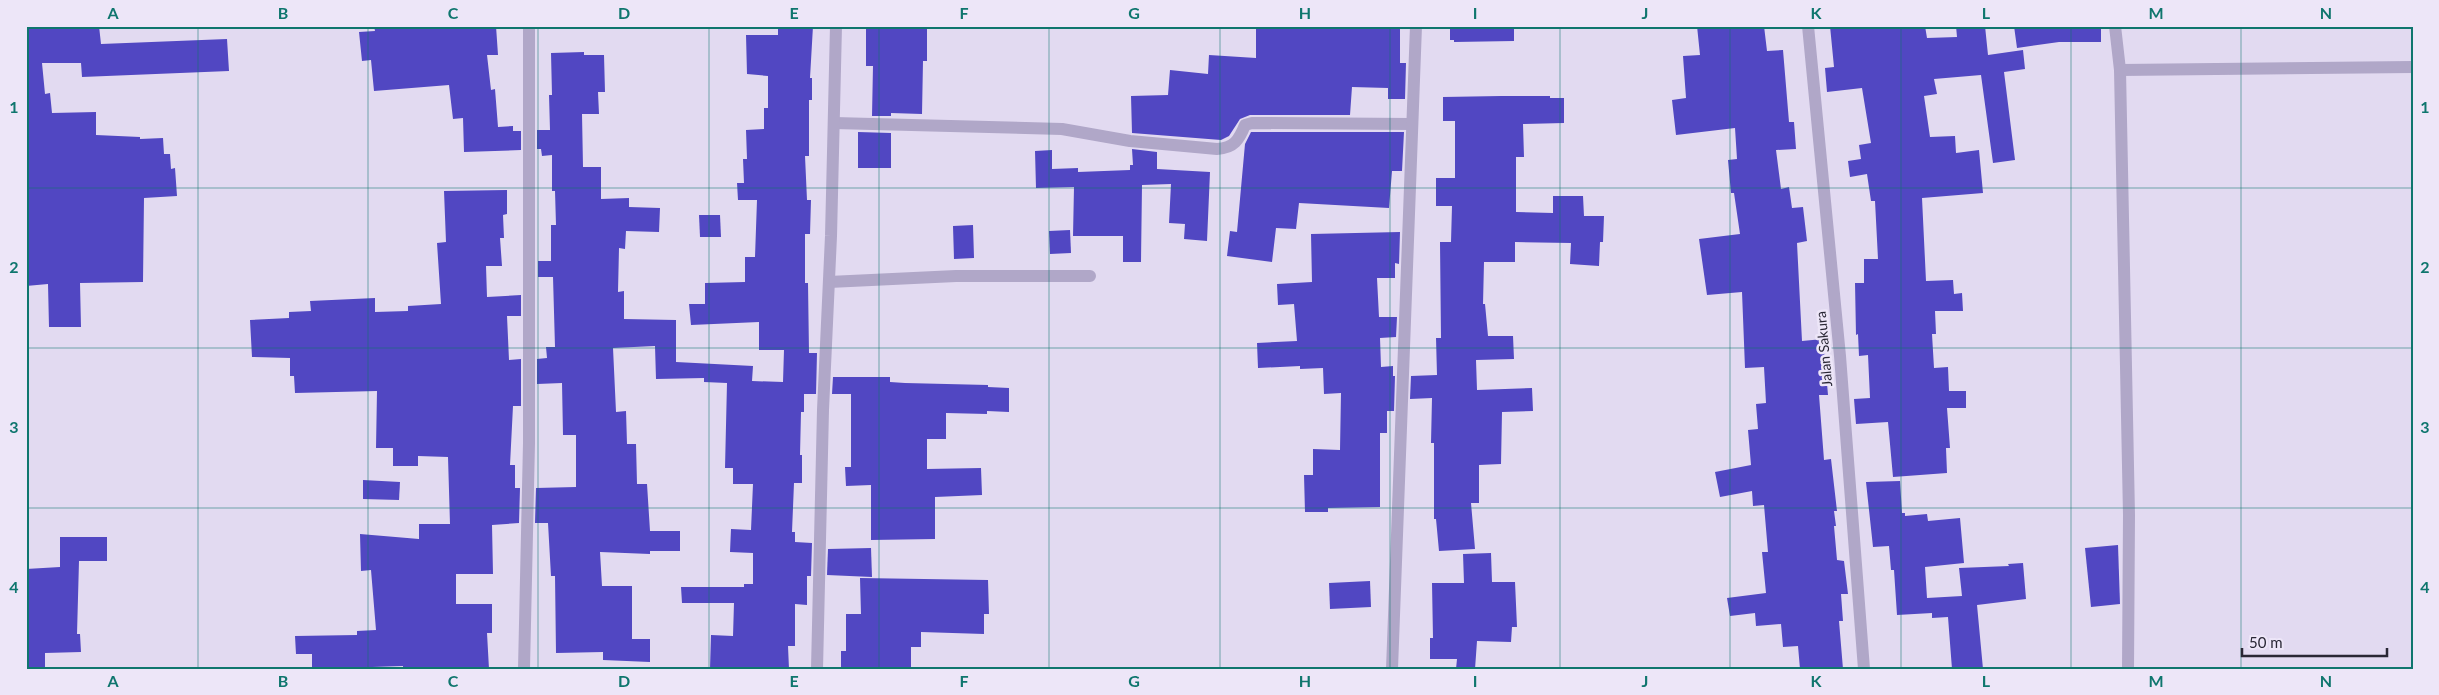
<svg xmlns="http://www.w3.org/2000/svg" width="2439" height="695" font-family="Lato,sans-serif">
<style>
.building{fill:#5147c2}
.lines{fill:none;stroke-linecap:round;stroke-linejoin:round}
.minor{stroke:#b0a7c8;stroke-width:12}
.grid{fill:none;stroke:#0f766e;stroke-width:1;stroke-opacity:0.55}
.labels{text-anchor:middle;stroke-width:5;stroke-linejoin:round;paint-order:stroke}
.street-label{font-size:14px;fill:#292735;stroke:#ede6f8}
.neatline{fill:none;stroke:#0f766e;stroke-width:2}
.grid-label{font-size:16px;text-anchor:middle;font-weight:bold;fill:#0f766e}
</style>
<rect width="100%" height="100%" fill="#e2daf1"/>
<g class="building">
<path d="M65,26h34l2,18 126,-5 2,32 -147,6 -1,-14h-39l3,31 5,-1 2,20 44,-1v23l44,2v2l23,-1 1,16h6l1,15 4,-1 2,28 -33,2 -1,84 -63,1 1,44h-32l-1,-43 -22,2v-56h2l-2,-201z"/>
<path d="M374,26h122l2,29h-11l4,35 4,-1 3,38 15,-1v5h8v19l-57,2 -1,-34 -10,1 -4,-34 -75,6 -3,-31 -9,1 -3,-29 16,-1z"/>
<path d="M778,26h35l-3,52h2v22h-3v56h-4l2,44h4l-1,34h-5v49h3l1,70h8l-1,41h-12v18h-3l-1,43h2v28h-8l-2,49h3v10l17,1 -1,33h-4v29l-12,-1v42h-7l1,23h-79l1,-34 22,1 1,-33h-52l-1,-16h63v-3h9v-31l-23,-1 1,-23 20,1 2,-46h-20v-16h-8l2,-85 -23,-1v-4l-48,1 -1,-33 -42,2 3,64 10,-1 1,33h9l1,40h10l3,47h30v20h-30v3l-50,-2 2,34h30v53h18v23l-47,-2v-8l-47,1 -1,-77h-4l-3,-53h-13l1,-35 40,-1v-52h-13l-1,-52 -25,1v-25l10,-1 -1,-11h9l-2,-70h-15v-16h13v-36h5l-1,-34h-3v-36l-10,1 -1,-7h-4v-19h13l-1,-35h3l-1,-42 33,-1v3h20l1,37h-7l1,22h-17l1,53h18v32l28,-1v9l31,1 -1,24 -33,-1 -1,18 -6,-1 -1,44 6,-1v28l52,1v42l77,4 -1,15 31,1 1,-32h-25v-28l-68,3 -2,-21h16v-21l40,-1v-25h10l2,-57h-19l-1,-17h7l-1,-24h4l-1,-29 18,-1v-21h4v-32l-21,-2 -1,-39h32z"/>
<path d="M866,26h61v35h-4l-1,53 -31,-1v3h-19l1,-50h-7z"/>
<path d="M1256,26h144v37h6l-1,36h-17v-11l-36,-1 -2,28h-100l-10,4 -11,17 -8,4 -89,-7 -1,-37 37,-1 2,-25 38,4 1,-19 47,3z"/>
<path d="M1450,26h64v15l-60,1v-2h-4z"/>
<path d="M1697,26h67l3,25 16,-1 6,72h5l2,27 -20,1 5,39 8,-2 3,21 11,-1 4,34 -10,2 5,98 21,-2 5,56h-9l5,65 7,-1 6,52h-3l2,15h-2l3,34 7,1 4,33h-7l2,27h-4l4,48h-43l-2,-23 -15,1 -2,-23 -25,2 -1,-13 -25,3 -3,-18 39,-5 -4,-41h6l-4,-47 -11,1 -1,-15 -32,6 -5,-25 36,-7 -3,-35 10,-1 -2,-25 10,-1 -2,-36 -19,1 -3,-76 -35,3 -8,-56 41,-5 -6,-41h-3l-3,-33 9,-1 -2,-31 -59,7 -4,-35 14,-2 -3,-42 17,-1z"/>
<path d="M1830,26h95l2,12 30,-1 -1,-11h29l3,29 35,-5 2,19 -21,3 11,88 -22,3 -12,-88 -47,4 3,15 -13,2 6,41 25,-1 1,17 23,-3 4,43 -61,5 4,83 27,-1 1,14 8,-1 1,18h-28l1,23h-4l2,34 14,-1 1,24h17v17h-19l3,40h-4l1,25 -54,4 -5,-55 -32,2 -2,-25 16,-1 -2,-43 -9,1 -1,-22 -2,1 -1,-52h9v-24h14l-3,-58h-4l-4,-27 -17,3 -2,-16 13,-2 -2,-14 12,-2 -9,-55 -35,4 -2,-24 9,-1z"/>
<path d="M2014,26h87v16h-42l-42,6z"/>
<path d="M1501,96h49v2h14v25l-41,1 1,33h-8v55l37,1v-17h30l1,20h20l-1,26h-3l-1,24 -29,-2 1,-21 -56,-1v20h-31l-1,42h2l3,32h25l1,23 -38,1 1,30 55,-2 1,23 -31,1 -1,52 -22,1v38h-8l4,46 -36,2 -3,-32h-2v-76h-3l1,-45 -22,1 1,-23 26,-1 -1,-37h5l-1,-96h11l1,-36h-16v-28h19v-57h-12v-24z"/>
<path d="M858,132l33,1v35h-33z"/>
<path d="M1251,132h153l-2,39h-10l-3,37 -90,-5 -3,26 -20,-1 -4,34 -45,-6 3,-25 7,1 8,-88z"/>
<path d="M1132,149l25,3v17l53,3 -3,69 -23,-2 1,-15 -16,-1 2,-39 -29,1 -1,77h-18v-26h-50l1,-49 -38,1 -1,-37 17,-1v19l26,-1v4l52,-2v-5h3z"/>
<path d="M507,190v24l-4,1 1,23h-4l2,28h-16l1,31 34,-2v21h-14l2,44 12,-1v47h-8l-3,59h5v23h5l-1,35 -27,2 1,49h-37v30h36v29h-5l2,36h-86v-3l-91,3v-15h-16l-1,-18 62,-1v-4l19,-1 -5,-60 -10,1 -1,-37 59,5v-15h31l-2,-67 -30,-1v10h-25v-18h-17l1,-57 -82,2 -1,-17h-4v-18l-38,-1 -2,-37 39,-2v-6l22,-1 -1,-10 65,-3v14l33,-1v-5l33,-2 -4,-61 9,-1 -2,-51z"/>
<path d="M699,215h21l1,22h-21z"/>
<path d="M973,225l1,33 -20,1 -1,-33z"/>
<path d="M1070,230l1,23 -21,1 -1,-23z"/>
<path d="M1400,232l-1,32 -4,-1v15h-18l2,39h18l-1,20 -16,1 1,29 12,-1v10h2l-1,35h-7v22h-7v74l-52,1v4h-23l-1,-37h9v-26l27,1 1,-57 -17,1 -1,-26 -23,1v-3l-42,2 -1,-25 40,-2 -3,-37 -16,1 -1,-21 35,-2 -1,-48z"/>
<path d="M833,377h57v5l15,1 83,2v2l21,1v24l-22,-1v3l-41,-1v26h-19v30l54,-1 1,27 -47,2v42l-64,1v-55l-25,1 -1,-19h6v-73h-19z"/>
<path d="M363,480l37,2 -1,18 -36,-1z"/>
<path d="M1900,481l2,32h3v3l22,-2 1,7 32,-3 4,45 -39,4 2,31 35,-2 -3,-28 50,-2 -1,-2 15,-1 3,36 -49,6 6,64h-31l-4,-52 -16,1v-5l-35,2 -3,-45h-3l-2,-24 -16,1 -7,-65z"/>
<path d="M60,537h47v24h-28l-2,73h3l1,18 -36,1v16h-19v-100l34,-2z"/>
<path d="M2118,545l2,59 -29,3 -6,-59z"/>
<path d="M871,548l1,29 -45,-2 1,-26z"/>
<path d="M1491,553l1,29h23l2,45h-5l-1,15 -34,-1 -2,28h-19l1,-10h-27v-21h3l-1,-55h32l-1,-29z"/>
<path d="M860,578l128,2 1,34h-5v20l-63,-2v15h-10v22h-70v-18h5v-37h15z"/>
<path d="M1370,581l1,26 -41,2 -1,-26z"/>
</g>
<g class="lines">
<g class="minor">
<path d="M1808,26l32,330 24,313"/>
<path d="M2115,26l5,44 9,445 -1,154"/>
<path d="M2120,70l293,-3"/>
<path d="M834,123l228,6 68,12 87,8c17,-1 22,-9 28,-24l7,-2 160,1"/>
<path d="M829,282l127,-6h134"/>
<path d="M524,669l5,-226v-417"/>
<path d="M817,669l6,-259 8,-174 5,-210"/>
<path d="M1392,669l24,-643"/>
</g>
</g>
<path class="grid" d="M198,26v643M368,26v643M538,26v643M709,26v643M879,26v643M1049,26v643M1220,26v643M1390,26v643M1560,26v643M1730,26v643M1901,26v643M2071,26v643M2241,26v643M26,188h2387M26,348h2387M26,508h2387"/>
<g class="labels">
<g class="street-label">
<text transform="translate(1824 349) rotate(-95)" y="5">Jalan Sakura</text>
</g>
</g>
<rect width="2439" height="695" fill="none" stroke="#ede6f8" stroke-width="55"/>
<path d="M2242 648v8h145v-8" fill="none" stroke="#292735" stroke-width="2.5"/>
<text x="2249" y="648" font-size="15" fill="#292735" stroke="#ede6f8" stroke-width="4" paint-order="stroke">50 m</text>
<rect x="28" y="28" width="2384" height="640" class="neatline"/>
<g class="grid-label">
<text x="113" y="19">A</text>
<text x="283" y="19">B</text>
<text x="453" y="19">C</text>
<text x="624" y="19">D</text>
<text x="794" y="19">E</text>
<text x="964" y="19">F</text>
<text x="1134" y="19">G</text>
<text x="1305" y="19">H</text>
<text x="1475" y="19">I</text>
<text x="1645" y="19">J</text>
<text x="1816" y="19">K</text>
<text x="1986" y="19">L</text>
<text x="2156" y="19">M</text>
<text x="2326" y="19">N</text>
<text x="14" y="113">1</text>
<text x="2425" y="113">1</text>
<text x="14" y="273">2</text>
<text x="2425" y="273">2</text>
<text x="14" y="433">3</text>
<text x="2425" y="433">3</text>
<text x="14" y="593">4</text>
<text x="2425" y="593">4</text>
<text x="113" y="687">A</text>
<text x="283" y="687">B</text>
<text x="453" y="687">C</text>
<text x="624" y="687">D</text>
<text x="794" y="687">E</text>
<text x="964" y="687">F</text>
<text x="1134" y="687">G</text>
<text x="1305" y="687">H</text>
<text x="1475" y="687">I</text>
<text x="1645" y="687">J</text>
<text x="1816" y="687">K</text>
<text x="1986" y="687">L</text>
<text x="2156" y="687">M</text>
<text x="2326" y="687">N</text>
</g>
</svg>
